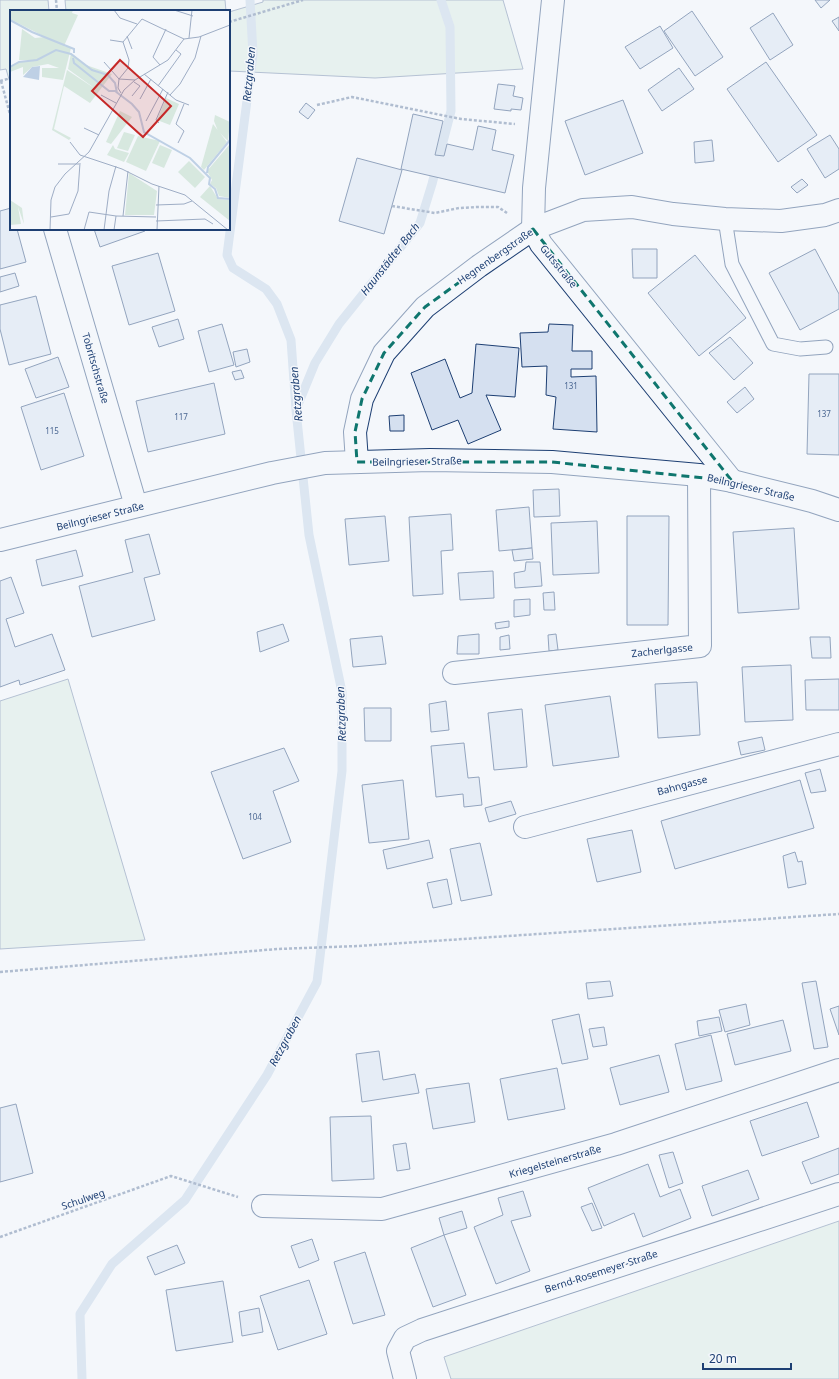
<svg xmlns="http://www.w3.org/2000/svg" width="839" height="1379" font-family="'Noto Sans',sans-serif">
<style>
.green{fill:#d7e8df;stroke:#687fa3}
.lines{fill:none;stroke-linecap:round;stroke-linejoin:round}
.stream{stroke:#bed0e5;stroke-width:9}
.building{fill:#d5e0f0;stroke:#1d3f73}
.lane-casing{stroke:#1d3f73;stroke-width:15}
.street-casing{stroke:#1d3f73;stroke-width:24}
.secondary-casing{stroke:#1d3f73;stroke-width:24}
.path{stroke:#5e769c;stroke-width:2.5;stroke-dasharray:3 2;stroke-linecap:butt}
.lane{stroke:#f4f7fb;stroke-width:13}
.street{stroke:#f4f7fb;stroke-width:22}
.secondary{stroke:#f4f7fb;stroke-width:22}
.marked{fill:none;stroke:#0f766e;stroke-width:3;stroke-dasharray:8 5;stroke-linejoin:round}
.labels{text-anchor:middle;stroke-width:3;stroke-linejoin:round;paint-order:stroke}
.number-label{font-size:8px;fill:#4b6792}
.street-label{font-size:10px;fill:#1d3f73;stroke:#f4f7fb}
.water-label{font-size:11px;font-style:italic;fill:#1d3f73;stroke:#f4f7fb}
.inset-river{fill:none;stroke:#bed0e5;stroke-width:2}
.inset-road{fill:none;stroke:#9eadc5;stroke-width:1}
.view{fill:#c62828;fill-opacity:0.15;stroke:#c62828;stroke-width:2}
.inset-edge{fill:none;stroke:#1d3f73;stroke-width:2}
</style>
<rect width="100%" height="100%" fill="#f4f7fb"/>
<g class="green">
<path d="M0,0h48l1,11h-38v75l-5,-17 -6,1z"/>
<path d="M65,0h160l1,11h-160z"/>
<path d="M263,0h240l20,69 -148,9 -146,-7v-59l34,-10z"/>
<path d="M68,679l77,261 -145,9v-248z"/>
<path d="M839,1221v158h-388l-7,-22z"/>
</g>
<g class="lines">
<g class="stream">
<path d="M297,407l18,-44 24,-39 81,-101 12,-39 19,-73 -1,-84 -9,-27"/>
<path d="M82,1379l-2,-65 32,-50 73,-64 82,-125 50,-93 25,-211v-79l-33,-157 -13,-125 -5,-70 -14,-36 -11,-15 -33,-21 -6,-13 26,-201 -3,-54"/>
</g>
</g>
<g class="building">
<path d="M815,0h15l-9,8z"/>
<path d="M692,11l31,46 -28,19 -31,-45z"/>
<path d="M773,13l20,32 -23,15 -20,-32z"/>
<path d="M839,17v14l-7,-10z"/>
<path d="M660,26l13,22 -33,21 -15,-22z"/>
<path d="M766,62l51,73 -39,27 -51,-73z"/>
<path d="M679,68l15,21 -32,22 -14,-21z"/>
<path d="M498,84l17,2 -2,10 10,2 -2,12 -10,-1v2l-17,-2z"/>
<path d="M623,100l20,53 -58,22 -20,-54z"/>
<path d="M306,103l9,7 -7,9 -9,-7z"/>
<path d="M413,114l30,7 -8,34 9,1 3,-12 26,6 5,-24 18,4 -4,20 22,5 -9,38 -104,-24z"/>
<path d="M830,135l9,14v20l-14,9 -18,-29z"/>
<path d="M712,140l2,21 -19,2 -1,-21z"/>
<path d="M357,158l45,12 -18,64 -45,-13z"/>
<path d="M802,179l6,6 -11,8 -6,-6z"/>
<path d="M11,208v21h6l9,33 -26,7v-58z"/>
<path d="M94,229h50l1,2 -45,16z"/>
<path d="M632,249h25v29h-24z"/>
<path d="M815,249l24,45v15l-39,21 -31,-57z"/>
<path d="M158,253l17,58 -46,14 -17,-59z"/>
<path d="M695,255l51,63 -47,38 -51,-63z"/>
<path d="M15,273l4,13 -19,6v-15z"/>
<path d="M36,296l15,58 -42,11 -9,-36v-24z"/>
<path d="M178,319l6,20 -25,8 -7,-20z"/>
<path d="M222,324l12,41 -25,7 -11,-41z"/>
<path d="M549,324l24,1 -1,26h20v18h-21v8l25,-1 1,56 -44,-3 3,-32 -10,-2 1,-29 -25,1 -2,-34 28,-1z"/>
<path d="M730,337l23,26 -19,17 -25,-27z"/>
<path d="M476,344l43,4 -4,49 -29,-2 15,35 -33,14 -10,-24 -26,10 -21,-57 34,-14 15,39 12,-5z"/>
<path d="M247,349l3,13 -14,5 -3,-15z"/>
<path d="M58,357l11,30 -33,11 -11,-29z"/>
<path d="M241,370l3,8 -9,2 -3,-8z"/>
<path d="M809,374h30v81l-32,-1z"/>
<path d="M214,383l11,51 -77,18 -12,-51z"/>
<path d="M745,387l9,12 -17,14 -10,-11z"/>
<path d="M64,393l20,63 -43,14 -20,-63z"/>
<path d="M404,415v16h-14l-1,-15z"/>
<path d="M559,489l1,27 -26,1 -1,-27z"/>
<path d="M529,507l3,41 -33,3 -3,-41z"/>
<path d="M451,514l2,36 -12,1 2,43 -30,2 -4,-79z"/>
<path d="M385,516l4,45 -40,4 -4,-46z"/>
<path d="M627,516h42l-1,109h-41z"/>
<path d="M597,521l2,52 -46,2 -2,-52z"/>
<path d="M794,528l5,81 -61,4 -5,-81z"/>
<path d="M149,534l11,40 -16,4 11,42 -63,17 -13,-51 54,-14 -8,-32z"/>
<path d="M532,548l1,11 -19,2 -2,-11z"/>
<path d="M76,550l7,26 -41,10 -6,-26z"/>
<path d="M526,562h14l2,24 -27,2 -1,-15 11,-2z"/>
<path d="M493,571l1,27 -34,2 -2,-27z"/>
<path d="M11,577l13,36 -18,6 9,28 37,-13 13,36 -45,15 -1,-5 -19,7v-106z"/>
<path d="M554,592l1,18h-11l-1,-17z"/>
<path d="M530,599v16l-16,2v-17z"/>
<path d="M509,621v6l-13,2 -1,-6z"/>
<path d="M283,624l6,17 -29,11 -3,-20z"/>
<path d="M479,634v20h-22l1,-18z"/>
<path d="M556,634l2,16 -9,1 -1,-16z"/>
<path d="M509,635l1,14 -10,1v-13z"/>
<path d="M382,636l4,28 -33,3 -3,-28z"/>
<path d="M810,637h20l1,21h-19z"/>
<path d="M791,665l2,55 -48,2 -3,-55z"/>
<path d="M839,679v31h-33l-1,-30z"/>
<path d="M697,682l3,53 -42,3 -3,-54z"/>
<path d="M610,696l9,61 -66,9 -8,-61z"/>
<path d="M446,701l3,29 -18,2 -2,-28z"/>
<path d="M364,708h27v33h-26z"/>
<path d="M522,709l5,58 -33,3 -6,-57z"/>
<path d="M762,737l3,13 -24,5 -3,-13z"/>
<path d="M464,743l4,35 11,-1 3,28 -18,2 -1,-13 -27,3 -5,-51z"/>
<path d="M284,748l15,33 -26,10 18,51 -48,17 -32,-87z"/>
<path d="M820,769l6,22 -15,2 -6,-20z"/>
<path d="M403,780l6,59 -40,4 -7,-58z"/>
<path d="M800,780l14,48 -139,41 -14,-48z"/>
<path d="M511,801l5,13 -27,8 -4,-14z"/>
<path d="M632,830l9,42 -44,10 -10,-43z"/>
<path d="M429,840l4,18 -46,11 -4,-19z"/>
<path d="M480,843l12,52 -31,6 -11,-52z"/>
<path d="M795,852l3,10 4,-1 4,23 -18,4 -5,-32z"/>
<path d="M447,879l5,25 -19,4 -6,-25z"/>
<path d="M610,981l3,15 -25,3 -2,-16z"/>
<path d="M816,981l12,66 -14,2 -12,-66z"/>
<path d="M746,1004l4,21 -25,7 -6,-22z"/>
<path d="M839,1006v29l-9,-26z"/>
<path d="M579,1014l9,45 -26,5 -10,-44z"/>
<path d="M719,1017l3,14 -23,5 -2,-15z"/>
<path d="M783,1020l8,31 -56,14 -8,-31z"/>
<path d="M604,1027l3,18 -14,2 -4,-18z"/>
<path d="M711,1035l11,46 -36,9 -11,-46z"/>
<path d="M379,1051l4,29 32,-6 4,19 -57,9 -6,-48z"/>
<path d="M659,1055l10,37 -49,13 -10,-37z"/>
<path d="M557,1068l8,41 -57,11 -8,-41z"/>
<path d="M469,1083l6,39 -42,7 -7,-40z"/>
<path d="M807,1102l12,35 -57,19 -12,-35z"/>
<path d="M16,1104l17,69 -33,9v-74z"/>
<path d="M371,1116l3,63 -42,2 -2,-64z"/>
<path d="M406,1143l4,26 -13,2 -4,-26z"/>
<path d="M839,1148v26l-28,10 -9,-22z"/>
<path d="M673,1152l10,31 -14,5 -10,-33z"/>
<path d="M648,1164l12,33 20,-8 11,29 -48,19 -9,-24 -30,13 -16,-38z"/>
<path d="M748,1170l11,29 -47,17 -10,-30z"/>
<path d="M523,1191l8,25 -20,5 19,50 -34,13 -22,-57 29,-12 -5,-17z"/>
<path d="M592,1203l10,25 -10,3 -11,-24z"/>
<path d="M462,1211l5,17 -23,7 -5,-17z"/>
<path d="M444,1235l22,60 -33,12 -22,-59z"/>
<path d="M312,1239l7,21 -20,8 -8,-22z"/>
<path d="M177,1245l8,18 -30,12 -8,-18z"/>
<path d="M365,1252l20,63 -32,9 -19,-62z"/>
<path d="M309,1280l18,54 -49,16 -18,-54z"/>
<path d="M223,1281l10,61 -57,9 -10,-61z"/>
<path d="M259,1308l4,24 -21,4 -3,-24z"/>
</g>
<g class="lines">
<defs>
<path id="lane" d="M725,219l7,45 41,80 27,5 26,-2"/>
<g id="street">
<path d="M553,0l-19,188 -1,41 8,15 191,237"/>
<path d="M55,229l81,277"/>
<path d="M357,462l-2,-30 7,-33 22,-46 41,-46 54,-41 54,-37 50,-19 49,-3 41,7 52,5 56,2 44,-6 14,-5"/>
<path d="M454,673l246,-27 -1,-171"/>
<path d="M525,827l314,-83"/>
<path d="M263,1206l119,3 234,-65 223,-74"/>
<path d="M405,1379l-7,-28 7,-13 17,-8 417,-136"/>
</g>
<path id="secondary" d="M0,540l272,-67 53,-10 105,-3 122,2 147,13 33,6 80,20 27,9"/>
</defs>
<use href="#lane" class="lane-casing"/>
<use href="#street" class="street-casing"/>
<use href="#secondary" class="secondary-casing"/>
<g class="path">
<path d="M56,0l1,11"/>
<path d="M229,22l74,-22"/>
<path d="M0,81l11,-3"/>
<path d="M1,81l10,37"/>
<path d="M317,105l35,-8 109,22 54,5"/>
<path d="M392,206l43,7 24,-5 19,-1h20l9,6"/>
<path d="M0,972l277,-23 81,-3 481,-32"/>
<path d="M0,1237l171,-61 67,21"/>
</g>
<use href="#lane" class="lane"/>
<use href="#street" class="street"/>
<use href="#secondary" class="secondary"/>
</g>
<path d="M0 0H839V1379H0ZM533,229l199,252 -180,-19h-195l-2,-30 7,-33 22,-46 41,-46z" fill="#f4f7fb" fill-opacity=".55" fill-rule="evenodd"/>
<path class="marked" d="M533,229l199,252 -180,-19h-195l-2,-30 7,-33 22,-46 41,-46z"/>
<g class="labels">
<g class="number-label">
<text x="571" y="389">131</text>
<text x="824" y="417">137</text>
<text x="181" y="420">117</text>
<text x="52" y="434">115</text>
<text x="255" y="820">104</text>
</g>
<g class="street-label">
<text transform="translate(495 256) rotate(-35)" y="4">Hegnenbergstraße</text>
<text transform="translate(559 266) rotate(51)" y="4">Gutsstraße</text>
<text transform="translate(96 368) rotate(74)" y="4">Tobritschstraße</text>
<text transform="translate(417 461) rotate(-1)" y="4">Beilngrieser Straße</text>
<text transform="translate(751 487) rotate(13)" y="4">Beilngrieser Straße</text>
<text transform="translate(100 516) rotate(-14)" y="4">Beilngrieser Straße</text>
<text transform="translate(662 650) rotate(-6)" y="4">Zacherlgasse</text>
<text transform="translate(682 785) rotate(-15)" y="4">Bahngasse</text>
<text transform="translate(555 1161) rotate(-16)" y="4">Kriegelsteinerstraße</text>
<text transform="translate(83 1199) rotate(-19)" y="4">Schulweg</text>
<text transform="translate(601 1271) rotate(-18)" y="4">Bernd-Rosemeyer-Straße</text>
</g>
<g class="water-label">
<text transform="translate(249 74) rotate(-85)" y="4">Retzgraben</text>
<text transform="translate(390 259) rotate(-52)" y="4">Haunstädter Bach</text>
<text transform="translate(296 394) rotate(-95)" y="4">Retzgraben</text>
<text transform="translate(341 714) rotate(-92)" y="4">Retzgraben</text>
<text transform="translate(285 1041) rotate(-62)" y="4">Retzgraben</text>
</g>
</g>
<g transform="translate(10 10)">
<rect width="220" height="220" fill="#f4f7fb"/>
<path d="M0,0h63l-1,3 6,2 -14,31 7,2 -8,32 -21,-3v-9h17l-11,-4 -16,3 -9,8v-8l-13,5v-6l6,-3 18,-3h-15l3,-31 13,9 10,-1 -35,-18zM61,43l15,12 26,9 -22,29 -26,-17 -10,43 17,9 -2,2 -17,-10 15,-60 30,20 -29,-21zM156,88l13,6 -9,21 -13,-5zM110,101l12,6 -21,27 -5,-2zM205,105l15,7 -2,19 -10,-10 -4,-10zM203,114l14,18 -23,28 -3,-3zM114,122l11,3 -7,16 -11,-3zM128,126l22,5 -14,30 -20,-9zM220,134v54l-11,-2 -3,-8 -6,-4 2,-4 -5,-9zM103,135l2,4 14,4 -5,9 -17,-7zM150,135l12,5 -8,18 -12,-5zM179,151l16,16 -10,11 -17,-16zM119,163l28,18 -3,24h-29zM200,176l8,13 12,1v21l-30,-24zM0,190l12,8 2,16 -6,-17 3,17 -11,1z" fill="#d7e8df"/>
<path d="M30,56l-1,14 -16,-3 9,-10z" fill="#bed0e5"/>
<path class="inset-river" d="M0,10l22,12 42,17v4M63,48l1,5 35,28h6l17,13 7,8 5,20 46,26 20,20 -1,6 6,5 3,9 12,1M0,57l9,-5 18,-2 19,-10 15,4 21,16 16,5 7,8 2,10M197,163l1,-6 22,-27"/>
<path class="inset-road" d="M104,0l6,8 17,6M164,0l19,6M132,9l42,20M117,26l5,13M179,28l3,-28M100,30l13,2M94,52l15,17 16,1M150,55l-7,-8 13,-28M134,64l32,26 13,5M148,76l23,-32 -5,-4M111,83l-3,-5 1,-9 9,-11 1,-8 -6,-18 19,-23M91,85l15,8M160,85l10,-11 15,-26 6,-22M122,86l8,-10 -6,-4M130,89l11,-20M136,111l17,-32M149,113l-3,-3 12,-28M74,118l15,7M60,132l10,13 42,14 30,15 33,11 43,35M168,133l6,-12 -8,-7 8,-20M48,154h21M146,195l28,-1 8,-3M113,206l5,-45M41,207l18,-3 9,-23 2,-28M146,211l49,-2 8,5M40,220l1,-30 4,-13 10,-13 24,-22 35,-62 11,-10 33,-20 16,-21 15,-2 31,-12M74,220l5,-18 27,4 40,1M94,220l5,-39 7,-25M104,220l2,-14M147,220l2,-44"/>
<path class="view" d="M110,50l51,46 -28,31 -51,-46z"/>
<rect width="220" height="220" class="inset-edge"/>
</g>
<path d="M703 1363v6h88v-6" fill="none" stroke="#1d3f73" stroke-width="2"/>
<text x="709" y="1363" font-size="12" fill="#1d3f73" stroke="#f4f7fb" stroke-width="3" paint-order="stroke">20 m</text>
</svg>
